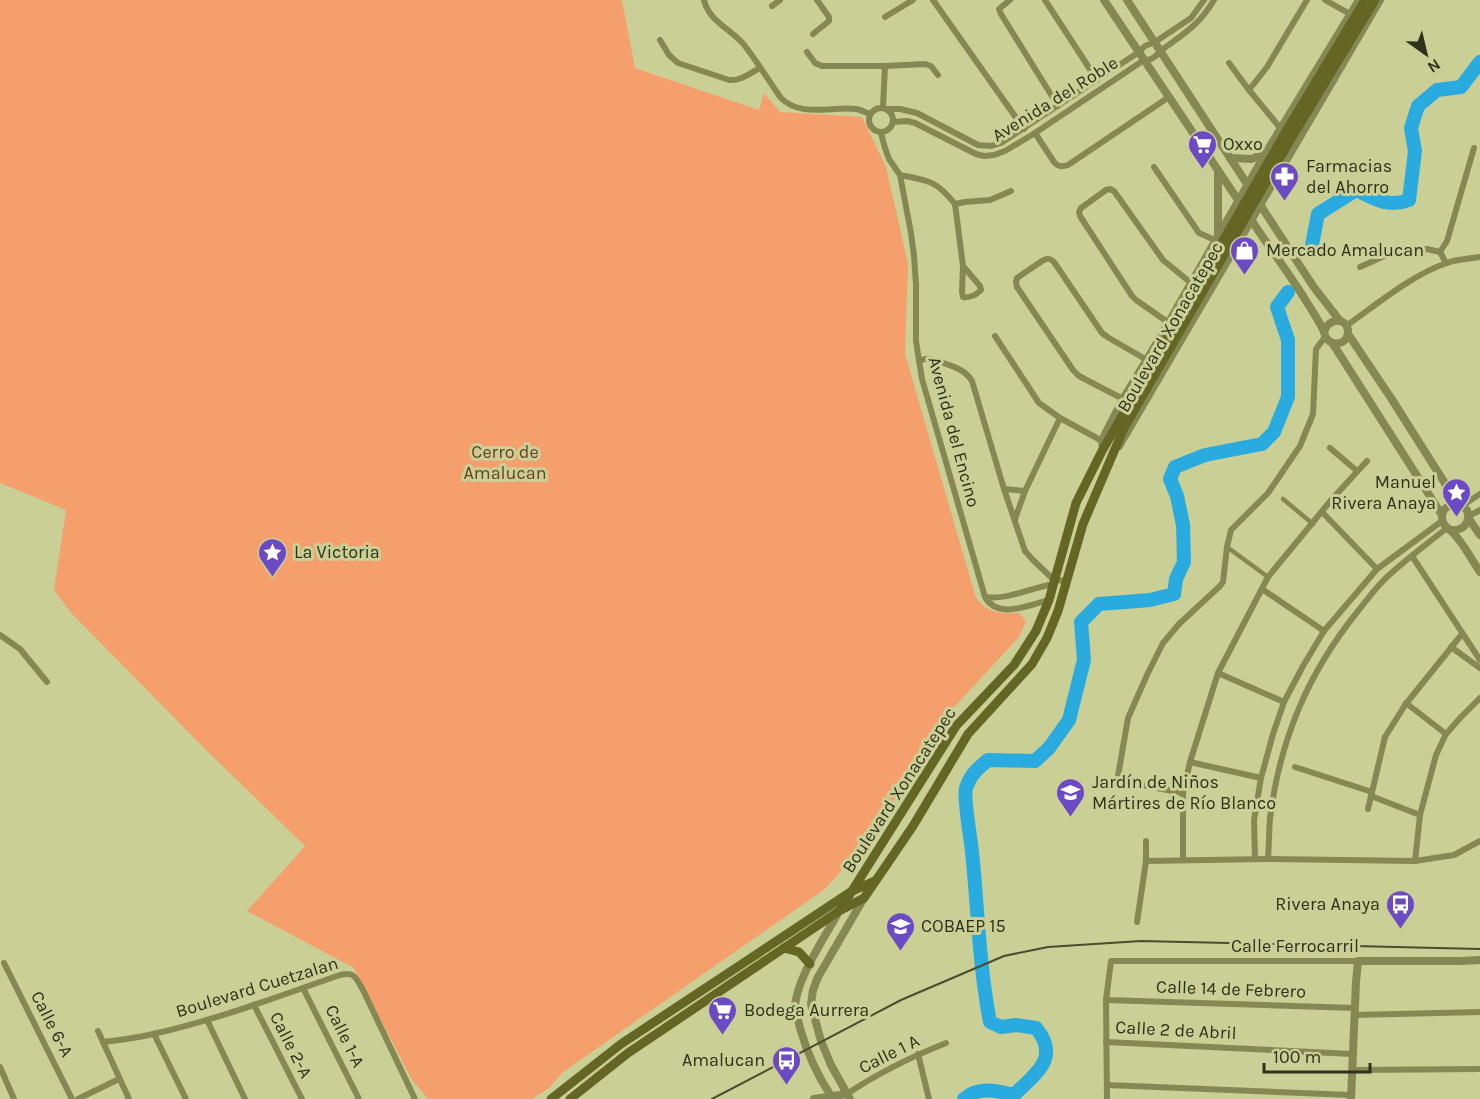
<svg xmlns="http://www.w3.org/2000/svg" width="1480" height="1099" font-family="Karla,sans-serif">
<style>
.green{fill:#f5a06c}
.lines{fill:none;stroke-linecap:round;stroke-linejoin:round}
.river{stroke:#2aabe0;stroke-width:14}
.pedestrian{stroke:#858853;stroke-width:4.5}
.minor{stroke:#858853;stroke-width:6}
.tertiary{stroke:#858853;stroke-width:8}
.secondary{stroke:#646724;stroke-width:9}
.rail{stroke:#494c2f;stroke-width:2}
.labels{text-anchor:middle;stroke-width:6;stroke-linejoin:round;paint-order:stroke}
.street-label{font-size:18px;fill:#2f311a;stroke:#cacf96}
.poi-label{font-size:18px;fill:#2f311a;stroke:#cacf96;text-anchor:start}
.park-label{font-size:18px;fill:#6d3f22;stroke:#cacf96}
</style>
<rect width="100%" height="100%" fill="#cacf96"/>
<path class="green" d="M0,0h622l13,68 124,42 5,-17 16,19 82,5 24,50 22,97 -3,90 71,244c12,15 23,16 43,15l7,8 -7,16 -73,79 -75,122 -46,51 -262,183 -14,16 -17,11h-104l-16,-19 -58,-112 -107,-57 58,-65 -99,-96 -133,-135 -19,-25 12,-80 -66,-27z"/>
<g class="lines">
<g class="river">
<path d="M1311,250l7,-36 38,-24c19,9 32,18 53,10l6,-49 -4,-23 7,-22 19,-16 24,-3 19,-25"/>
<path d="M964,1099c15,-13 33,-8 50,-4 21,-21 47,-37 22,-67l-20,-3 -15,2 -11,-5c-11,-56 -12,-113 -18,-170 -1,-13 -9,-54 -6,-64 5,-14 11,-19 22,-28l47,1 14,-13 20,-28 15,-60 -3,-38 18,-18 51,-4 24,-6 2,-15 8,-17 -1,-37 -6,-29 -7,-17 5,-12 30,-12 57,-11 12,-12 14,-35v-57l-11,-33 11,-15"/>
</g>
<g class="pedestrian">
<path d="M1283,499l30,25"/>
<path d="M1227,547l41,30"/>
</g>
<g class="minor">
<path d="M704,0c5,22 29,30 41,46 13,17 24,35 36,52 20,20 50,8 75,11 5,1 9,3 14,5"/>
<path d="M933,0l91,129"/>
<path d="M1010,0l-11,9 2,5 57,92"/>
<path d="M1045,0l52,80"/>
<path d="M1325,0l25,14"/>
<path d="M772,6l8,-6"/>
<path d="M885,17l28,-17"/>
<path d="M813,34l16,-13v-4l-12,-17"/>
<path d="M660,40l9,15 9,8 51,17c12,1 21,-7 31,-12"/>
<path d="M807,52l8,11 7,3h63l40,-2 6,2 7,9"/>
<path d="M1229,63l20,27 32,39"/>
<path d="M1249,90l18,-23 40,-67"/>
<circle cx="881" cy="120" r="12"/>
<path d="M883,108l2,-42"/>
<path d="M887,109h13l17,4 61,32 13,1 10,-3 138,-91 6,-6 10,-4 36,-24 13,-18"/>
<path d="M893,122l14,-1 8,2 61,31 8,2 10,-1 11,-4 30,-18 109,-73c10,0 12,-5 19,-11 22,-16 37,-25 51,-49"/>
<path d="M881,133l4,15 4,11 11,16 11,58 3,23 2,28v57l6,38 63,218c13,23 44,8 64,3"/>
<path d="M1035,133l19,29c4,5 8,5 14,3l101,-68"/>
<path d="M1154,167l45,66 16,7"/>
<path d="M900,175c28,5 37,6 55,29l10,-2 25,-2 21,-9"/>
<path d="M955,204l8,62 -1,26 1,5c7,1 13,-2 18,-7l-1,-4 -17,-20"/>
<path d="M1440,252l7,-11 27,-93"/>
<path d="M1360,267l31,-14 36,-4 13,3 6,11"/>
<path d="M1169,323l-33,-23 -4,-4 -52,-80 -1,-4 2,-4 25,-18 4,-1 4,2 49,69 28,23"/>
<path d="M1346,326c30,-21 67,-52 101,-63 10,-4 22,-4 33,-6"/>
<path d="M995,336l44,67 21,15 46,25"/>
<path d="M919,361l6,-2h5c15,5 34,8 42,22l32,108 21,62 8,9 21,20 13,1"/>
<path d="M1123,399l-44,-23 -6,-6 -56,-83 -1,-5 1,-4 25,-17c5,-3 8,-3 12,1l48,71 7,5 38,22"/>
<path d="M1330,448l27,23"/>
<path d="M1004,489l21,2"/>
<path d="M1462,506l18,-12"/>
<path d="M1322,512l55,57"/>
<path d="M1469,516l11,-6"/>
<path d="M1015,519l10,-28 35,-73"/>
<path d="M1412,556l68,104"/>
<path d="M1262,589l62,42"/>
<path d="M985,597c23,3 46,-9 68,-13"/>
<path d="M0,635l20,14 27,33"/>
<path d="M1451,647l29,21"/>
<path d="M1218,673l66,29"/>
<path d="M1406,703l40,31"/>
<path d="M1190,762l71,16"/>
<path d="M1295,767l77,25"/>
<path d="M1183,793l-62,-12 -3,-5 10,-58 19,-43 16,-32 16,-19 41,-38 3,-4 4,-35 4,-17 37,-37 32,-47 13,-32 3,-65 9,-12"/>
<path d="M1371,796l49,19"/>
<path d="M1368,809l17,-72 20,-32 57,-71"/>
<path d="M1255,859l-1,-39 7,-42 12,-44 11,-32 19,-36 21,-35 53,-62 65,-48"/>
<path d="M1268,859c1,-14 1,-27 2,-41 10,-79 38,-145 88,-207 9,-11 18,-24 29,-34 19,-18 40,-33 60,-49"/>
<path d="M1183,860v-67l7,-31 28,-89 50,-96 64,-78 35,-38"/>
<path d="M1146,861l122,-2 147,2 39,-6 26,-14"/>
<path d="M1415,861l5,-46 16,-60 10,-21 15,-17 19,-19"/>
<path d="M1137,922l9,-61v-20"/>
<path d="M4,963l68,136"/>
<path d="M303,988l56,111"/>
<path d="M1106,1000l249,8"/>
<path d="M254,1005l48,94"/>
<path d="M1354,1015l126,-3"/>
<path d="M207,1020l38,79"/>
<path d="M98,1031l31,68"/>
<path d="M154,1034l32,65"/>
<path d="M103,1042c17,-2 34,-4 50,-8 64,-14 126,-38 187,-59 16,-4 16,4 23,15l52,109"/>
<path d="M1106,1042l247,12"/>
<path d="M918,1054l11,45"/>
<path d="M0,1067l14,32"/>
<path d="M1352,1070l128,-1"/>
<path d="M1107,1085l244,10"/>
<path d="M847,1094c31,-21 64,-37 99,-51"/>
<path d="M78,1099l41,-20"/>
<path d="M1107,1099l-1,-99 5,-39h247"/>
</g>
<g class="tertiary">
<path d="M1104,0l136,203"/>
<path d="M1127,0l122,187"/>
<path d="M1230,158l22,1 14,-7"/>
<path d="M1259,203l54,83 27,35"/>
<path d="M1248,215c18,28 38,54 55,81 7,12 16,24 21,36 2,4 0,5 4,8 7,7 20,3 20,-8 0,-15 -20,-15 -24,0"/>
<path d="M1218,235v-63"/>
<path d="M1348,334l43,64 67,106"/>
<path d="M1333,344l109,171"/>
<path d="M1119,446l261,-446"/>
<path d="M1103,448l-1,-6 3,-8 18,-35 35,-58 109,-190 92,-151"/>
<path d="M1469,519l11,16"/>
<path d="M1451,530c13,1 20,-8 16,-20 -12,-11 -29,-3 -24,12 1,5 6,6 9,10 11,10 19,27 28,40"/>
<path d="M814,1099l33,-5"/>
<path d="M833,1099c-15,-22 -26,-46 -33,-71 -1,-6 -4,-13 -5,-18 -1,-28 30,-73 43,-97"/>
<path d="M850,1099l-19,-34 -10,-24 -10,-37 2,-14 5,-13 46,-79"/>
<path d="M1351,1099l5,-117 2,-21h102l20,-1"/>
</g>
<g class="secondary">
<path d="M840,910l116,-184 58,-61 22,-34 13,-31 27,-97 26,-52 183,-318 80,-133"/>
<path d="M784,948l15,4 11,12"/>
<path d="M551,1099l70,-55 231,-153 23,-10"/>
<path d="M570,1099l58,-46 211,-142 25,-13 49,-72 55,-92 64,-70 15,-26 11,-27 25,-87 41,-96 168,-291 83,-137"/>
</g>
<path class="rail" d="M712,1099l189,-99 103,-44 44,-9 93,-6 339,8"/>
</g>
<defs>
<symbol id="supermarket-pin" viewBox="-11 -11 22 30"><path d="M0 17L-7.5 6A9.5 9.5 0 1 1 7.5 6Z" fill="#6b4ac3" stroke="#cacf96"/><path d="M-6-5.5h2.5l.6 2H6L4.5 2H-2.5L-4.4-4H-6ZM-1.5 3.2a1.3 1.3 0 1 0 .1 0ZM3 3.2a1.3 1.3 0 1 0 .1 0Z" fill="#fff"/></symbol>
<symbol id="pharmacy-pin" viewBox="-11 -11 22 30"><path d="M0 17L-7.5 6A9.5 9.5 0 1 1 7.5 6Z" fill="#6b4ac3" stroke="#cacf96"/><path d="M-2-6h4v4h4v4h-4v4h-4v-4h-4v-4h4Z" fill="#fff"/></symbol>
<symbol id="shop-pin" viewBox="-11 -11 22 30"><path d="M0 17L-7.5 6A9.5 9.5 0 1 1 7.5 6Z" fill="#6b4ac3" stroke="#cacf96"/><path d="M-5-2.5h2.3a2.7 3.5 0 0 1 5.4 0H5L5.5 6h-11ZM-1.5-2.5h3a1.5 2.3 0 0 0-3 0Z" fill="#fff"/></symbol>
<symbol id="sight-pin" viewBox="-11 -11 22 30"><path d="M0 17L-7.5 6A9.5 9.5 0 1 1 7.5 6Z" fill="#6b4ac3" stroke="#cacf96"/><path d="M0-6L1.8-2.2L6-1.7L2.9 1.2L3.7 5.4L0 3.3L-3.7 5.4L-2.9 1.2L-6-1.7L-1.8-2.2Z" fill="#fff"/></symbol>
<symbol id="school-pin" viewBox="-11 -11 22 30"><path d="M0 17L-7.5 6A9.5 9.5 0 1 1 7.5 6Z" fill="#6b4ac3" stroke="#cacf96"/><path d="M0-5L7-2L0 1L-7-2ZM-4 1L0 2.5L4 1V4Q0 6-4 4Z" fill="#fff"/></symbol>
<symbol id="bus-pin" viewBox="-11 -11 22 30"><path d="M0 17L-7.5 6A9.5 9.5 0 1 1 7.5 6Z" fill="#6b4ac3" stroke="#cacf96"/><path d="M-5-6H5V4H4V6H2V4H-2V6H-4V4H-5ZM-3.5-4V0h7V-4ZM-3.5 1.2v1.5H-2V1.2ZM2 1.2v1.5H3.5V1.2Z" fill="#fff"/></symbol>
</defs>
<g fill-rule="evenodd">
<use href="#supermarket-pin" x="1186" y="128" width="33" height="45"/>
<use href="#pharmacy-pin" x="1268" y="160" width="33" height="45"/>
<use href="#shop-pin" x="1228" y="234" width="33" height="45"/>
<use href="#sight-pin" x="1440" y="476" width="33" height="45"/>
<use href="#sight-pin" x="256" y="536" width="33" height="45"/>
<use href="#school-pin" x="1054" y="776" width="33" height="45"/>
<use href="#bus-pin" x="1384" y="888" width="33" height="45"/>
<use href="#school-pin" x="884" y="910" width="33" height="45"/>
<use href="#supermarket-pin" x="706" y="994" width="33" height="45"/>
<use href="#bus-pin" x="770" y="1044" width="33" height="45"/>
</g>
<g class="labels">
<g class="street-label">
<text transform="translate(1055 99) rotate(-32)" y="6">Avenida del Roble</text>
<text transform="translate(1170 327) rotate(-60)" y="6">Boulevard Xonacatepec</text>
<text transform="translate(954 432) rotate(75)" y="6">Avenida del Encino</text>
<text transform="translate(899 790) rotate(-57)" y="6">Boulevard Xonacatepec</text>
<text x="1295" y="952">Calle Ferrocarril</text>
<text transform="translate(257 987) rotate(-17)" y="6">Boulevard Cuetzalan</text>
<text transform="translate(1231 989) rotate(2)" y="6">Calle 14 de Febrero</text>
<text transform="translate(52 1024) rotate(63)" y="6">Calle 6-A</text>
<text transform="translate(1176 1030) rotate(3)" y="6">Calle 2 de Abril</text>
<text transform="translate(345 1036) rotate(64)" y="6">Calle 1-A</text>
<text transform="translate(291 1045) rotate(63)" y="6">Calle 2-A</text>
<text transform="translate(889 1054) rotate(-27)" y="6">Calle 1 A</text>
</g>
<g class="poi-label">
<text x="1223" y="150">Oxxo</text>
<text x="1306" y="172">Farmacias<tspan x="1306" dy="21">del Ahorro</tspan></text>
<text x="1266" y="256">Mercado Amalucan</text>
<text x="1436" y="488" text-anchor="end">Manuel<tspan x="1436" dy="21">Rivera Anaya</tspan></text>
<text x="294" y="558">La Victoria</text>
<text x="1092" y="788">Jardín de Niños<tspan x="1092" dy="21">Mártires de Río Blanco</tspan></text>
<text x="1380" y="910" text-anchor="end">Rivera Anaya</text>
<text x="921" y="932">COBAEP 15</text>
<text x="744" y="1016">Bodega Aurrera</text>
<text x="765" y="1066" text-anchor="end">Amalucan</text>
</g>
<g class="park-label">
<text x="505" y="458">Cerro de<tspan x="505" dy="21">Amalucan</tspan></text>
</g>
</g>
<g transform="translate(1426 54) rotate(146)" stroke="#cacf96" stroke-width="4.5" paint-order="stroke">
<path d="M0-4.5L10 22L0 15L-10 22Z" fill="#2f311a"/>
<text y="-9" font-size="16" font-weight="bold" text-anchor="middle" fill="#2f311a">N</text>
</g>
<path d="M1264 1063v9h106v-9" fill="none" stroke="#2f311a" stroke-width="3"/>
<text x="1273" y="1063" font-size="18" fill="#2f311a" stroke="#cacf96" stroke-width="4.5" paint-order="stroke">100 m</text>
</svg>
